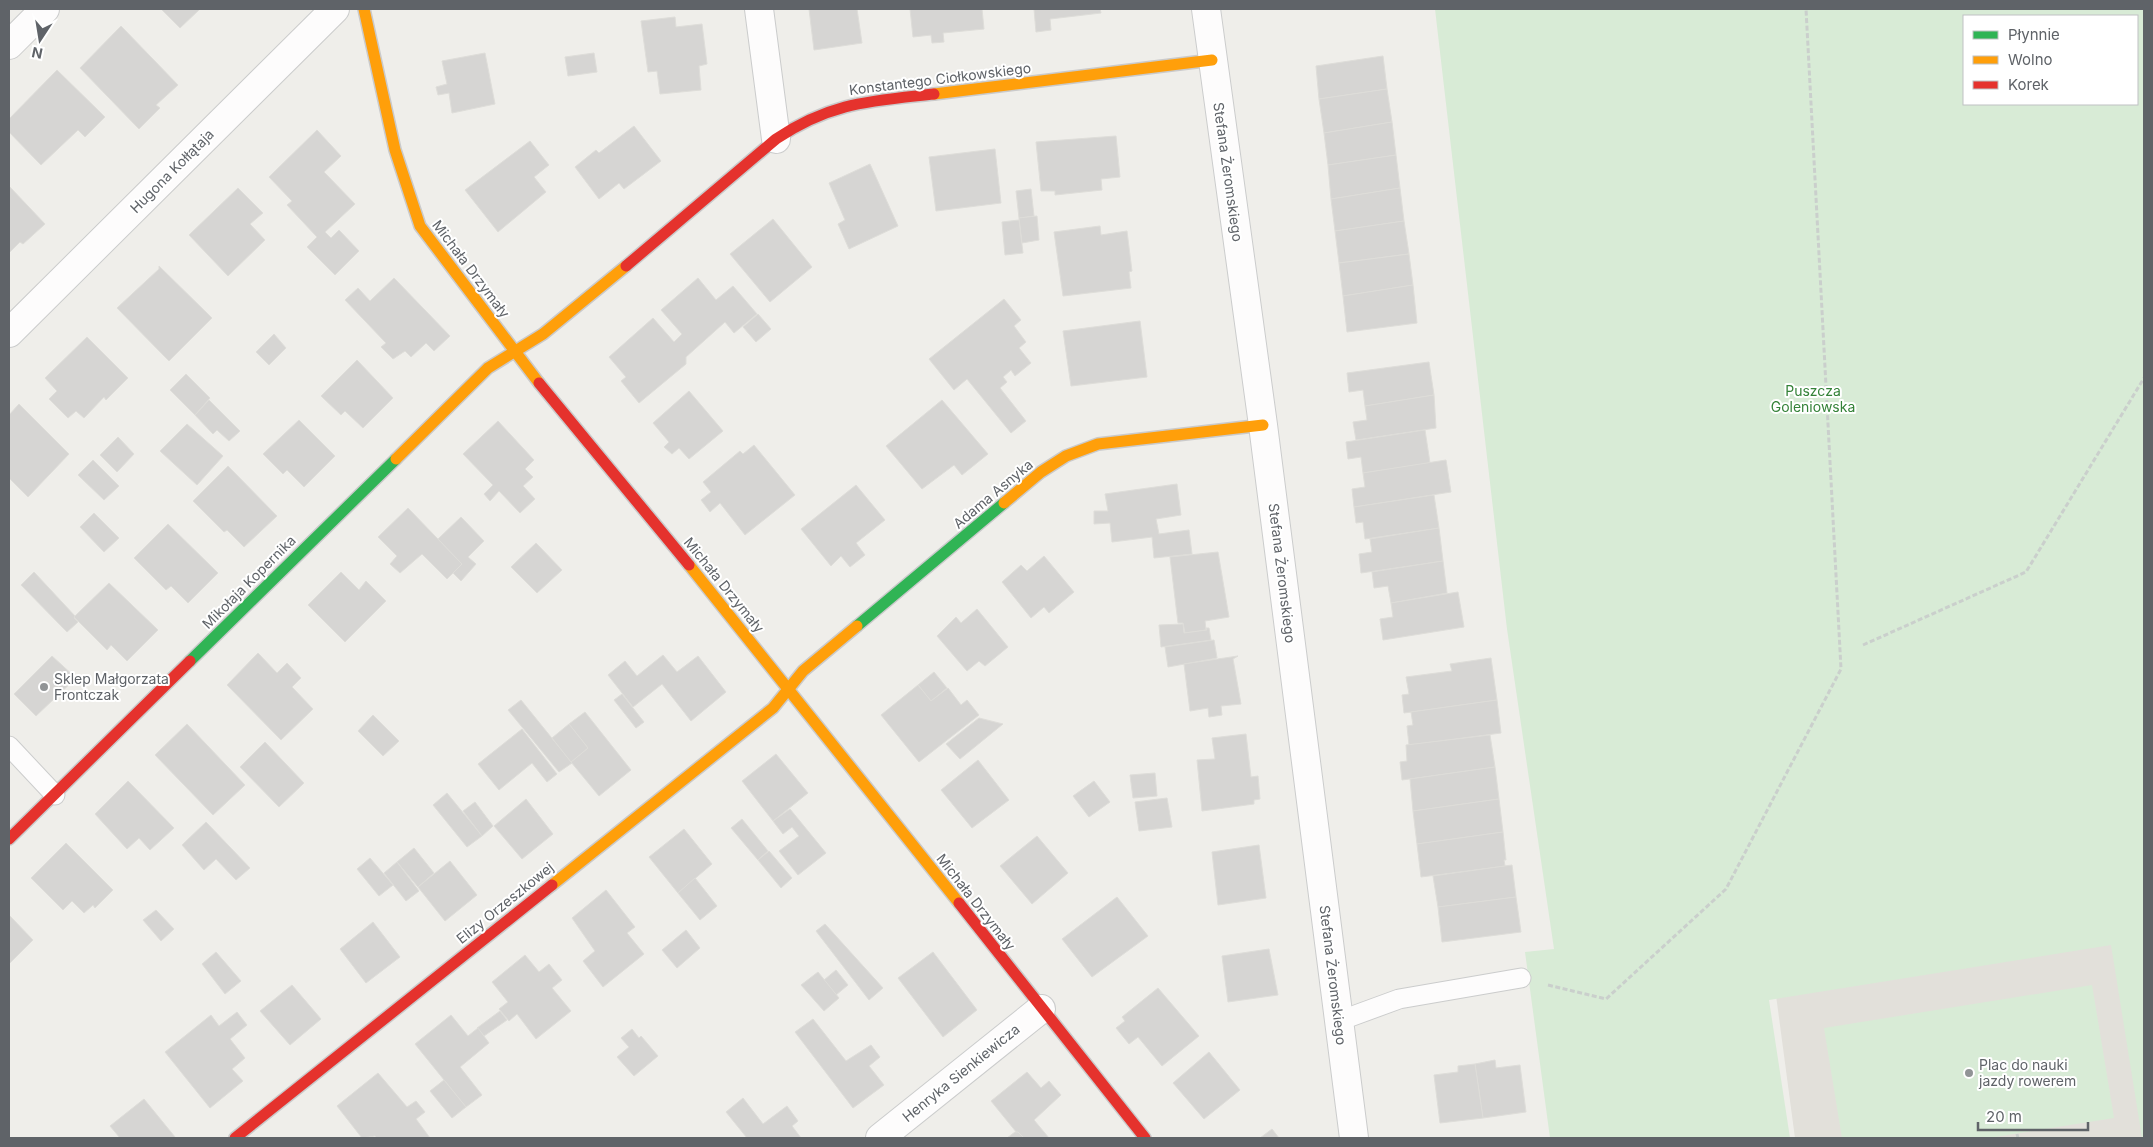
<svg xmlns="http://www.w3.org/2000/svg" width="2153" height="1147" font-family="Inter,sans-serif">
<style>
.education{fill:#e2e0da}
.green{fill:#d8ebd6;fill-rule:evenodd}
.building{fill:#d6d5d3;stroke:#deddd9}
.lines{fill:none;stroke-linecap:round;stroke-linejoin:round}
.lane-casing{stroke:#cbcccc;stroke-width:21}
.street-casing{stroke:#cbcccc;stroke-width:30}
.fast-casing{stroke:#cacacb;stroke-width:14}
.slow-casing{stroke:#cacacb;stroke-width:14}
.jam-casing{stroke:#cacacb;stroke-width:14}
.path{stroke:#cacfcc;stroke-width:3;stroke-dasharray:5 2.5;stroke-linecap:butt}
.lane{stroke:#fdfcfc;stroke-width:19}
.street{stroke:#fdfcfc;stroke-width:28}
.fast{stroke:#30b455;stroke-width:11}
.slow{stroke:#ff9f0a;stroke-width:11}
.jam{stroke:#e5322d;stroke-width:11}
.poi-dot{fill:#919496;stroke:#fff;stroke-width:2}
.labels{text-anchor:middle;stroke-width:4;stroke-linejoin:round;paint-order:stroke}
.street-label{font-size:14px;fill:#5f6368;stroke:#fff}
.park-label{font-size:14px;fill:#348238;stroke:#fff}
.poi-label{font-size:14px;fill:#5f6368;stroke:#fff;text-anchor:start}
</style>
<rect width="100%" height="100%" fill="#efeeea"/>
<path class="education" d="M2144,852v286h-349l-29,-218z"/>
<g class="green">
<path d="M1435,9h709v1129h-2l-31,-193 -342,55 21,138h-240l-25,-186 29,-3 -47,-320zM1964,16h173v88h-173z"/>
<path d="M2092,985l22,133 -125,20h-147l-18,-110z"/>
</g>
<g class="building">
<path d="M161,9h39l-20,19z"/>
<path d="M809,9h48l5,34 -48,7z"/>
<path d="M910,9h72l2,20 -41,4 1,9 -12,1 -1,-8 -18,2z"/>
<path d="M1034,9h66l1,4 -51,6 1,11 -15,2z"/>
<path d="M675,17l1,10 26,-3 5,40 -8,2 2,24 -41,4 -3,-23 -9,1 -7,-51z"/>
<path d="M121,26l57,59 -22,20 4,3 -21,21 -59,-61z"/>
<path d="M485,53l10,51 -43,9 -3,-20 -11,2 -2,-8 11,-3 -5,-23z"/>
<path d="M594,53l3,19 -29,4 -3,-19z"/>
<path d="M1383,56l4,33 -68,10 -3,-33z"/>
<path d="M57,70l48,47 -20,20 -7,-7 -37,35 -32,-33v-13z"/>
<path d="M1387,89l5,33 -68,11 -5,-34z"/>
<path d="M1392,122l4,33 -68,10 -4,-32z"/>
<path d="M634,126l27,35 -37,28 -5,-6 -20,16 -24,-32 21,-17 3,3z"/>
<path d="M317,130l24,26 -17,16 31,32 -30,28 6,6 8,-8 20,21 -24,24 -28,-28 10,-10 -30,-32 5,-4 -23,-24z"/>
<path d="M1116,136l4,41 -19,2 1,11 -47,5v-4h-14l-5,-49z"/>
<path d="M530,141l19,24 -15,12 12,15 -48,40 -33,-42z"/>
<path d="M995,149l6,54 -65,8 -7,-54z"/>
<path d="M1396,155l4,33 -69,11 -3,-34z"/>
<path d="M870,164l28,62 -49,23 -11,-25 7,-4 -16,-37z"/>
<path d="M9,186l36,38 -22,20 -3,-2 -11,11z"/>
<path d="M238,188l25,25 -13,11 15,16 -37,36 -39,-41z"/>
<path d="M1400,188l4,33 -69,10 -4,-32z"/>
<path d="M1031,189l3,27 -15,2 -3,-27z"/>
<path d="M1037,216l2,24 -17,3 -3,-25z"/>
<path d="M773,219l39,48 -42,35 -40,-48z"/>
<path d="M1019,220l4,33 -18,2 -3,-33z"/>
<path d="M1404,221l5,33 -70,9 -4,-32z"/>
<path d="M1100,226l1,9 26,-4 5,40 -3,1 2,16 -68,8 -9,-64z"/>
<path d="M1409,254l4,31 -70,11 -4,-33z"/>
<path d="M159,266l53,52 -43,43 -52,-53 42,-39z"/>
<path d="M394,278l56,58 -16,15 -8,-8 -15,14 -6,-6 -12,8 -12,-12 5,-4 -41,-43 13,-12 12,13z"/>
<path d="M698,278l18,22 17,-14 24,28 -23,19 -9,-11 -39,35v7l-47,39 -18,-22 5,-4 -17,-20 44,-39 21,24 8,-8 -21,-24z"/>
<path d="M1413,285l4,38 -70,9 -4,-36z"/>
<path d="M1004,299l17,21 -7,6 12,16 -7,6 12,15 -16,13 -4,-6 -8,7 4,5 -7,6 26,33 -15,12 -44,-54 -13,11 -25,-31z"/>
<path d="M758,314l13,15 -15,13 -13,-15z"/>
<path d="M1140,321l7,56 -76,9 -8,-55z"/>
<path d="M274,334l12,14 -17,17 -13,-13z"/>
<path d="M87,337l41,41 -22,22 -2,-3 -20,21 -8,-7 -8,7 -19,-19 8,-8 -12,-13z"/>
<path d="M357,360l36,38 -30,30 -18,-17 -4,4 -20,-19z"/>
<path d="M1429,362l5,33 -69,11 -2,-16 -14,2 -2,-19z"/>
<path d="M186,374l24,24 -15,17 -25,-25z"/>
<path d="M689,391l34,40 -34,28 -10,-11 -7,6 -8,-7 5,-5 -16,-19z"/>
<path d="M1434,395l2,33 -80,12 -3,-18 14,-2 -2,-14z"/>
<path d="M209,400l31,31 -11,10 -12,-11 -4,4 -18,-19z"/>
<path d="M942,400l46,54 -26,21 -8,-10 -32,24 -36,-43z"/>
<path d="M19,404l50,50 -41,43 -19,-19v-63z"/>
<path d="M299,420l36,36 -31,31 -17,-17 -4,4 -20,-20z"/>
<path d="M498,421l36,39 -9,9 8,8 -10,9 12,13 -15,14 -21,-22 -9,10 -6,-7 9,-9 -30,-31z"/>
<path d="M187,424l36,32 -26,29 -37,-34z"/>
<path d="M1425,430l5,33 -67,10 -2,-16 -13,2 -2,-17z"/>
<path d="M118,437l16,17 -17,18 -17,-17z"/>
<path d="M754,445l41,50 -50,40 -25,-32 -10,9 -9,-12 10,-8 -8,-10 37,-31 3,3z"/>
<path d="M93,460l26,26 -15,14 -26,-25z"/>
<path d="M1446,460l5,32 -97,15 -2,-18 13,-2 -2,-14z"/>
<path d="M228,466l49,50 -33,31 -17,-17 -3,2 -31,-31z"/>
<path d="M1177,484l4,31 -25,4 3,15 30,-4 3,24 -38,4 -2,-21 -40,5 -2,-19 -16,1v-13h14l-3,-17z"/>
<path d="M856,485l29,35 -29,23 9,12 -15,12 -9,-11 -10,10 -30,-37z"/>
<path d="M1434,495l5,33 -74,11 -2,-17 -7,1 -2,-16z"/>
<path d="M408,508l54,56 -15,15 -25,-25 -22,19 -10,-9 7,-8 -19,-19z"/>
<path d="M94,513l25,25 -15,14 -24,-25z"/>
<path d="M461,517l23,24 -16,16 8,7 -15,17 -8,-8 9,-9 -24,-25z"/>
<path d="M168,524l50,49 -30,30 -17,-17 -5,4 -32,-32z"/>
<path d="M1439,528l4,33 -82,12 -2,-19 13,-2 -2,-13z"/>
<path d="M536,543l26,27 -25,23 -26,-26z"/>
<path d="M1218,552l11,65 -24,4 1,9 -21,3 -2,-10h-5l-8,-66z"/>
<path d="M1044,556l30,36 -25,21 -5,-6 -13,11 -29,-36 19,-17 6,6z"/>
<path d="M1443,561l4,32 -56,10 -3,-17 -14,2 -2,-16z"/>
<path d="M34,572l41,44 -1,2 4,4 -11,10 -46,-47z"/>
<path d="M341,572l18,18 7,-9 20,20 -41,41 -37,-37z"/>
<path d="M109,583l49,47 -31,31 -16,-16 -4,5 -33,-33z"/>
<path d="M1458,592l6,35 -81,13 -3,-21 13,-2 -2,-14z"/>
<path d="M977,609l31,38 -23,19 -6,-5 -12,10 -30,-35 19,-19 5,6z"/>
<path d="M1183,624l1,9 23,-3 -1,-2h3l2,12 -50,7 -2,-22z"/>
<path d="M1214,640l3,18 -49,9 -3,-20z"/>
<path d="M258,653l19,20 10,-10 14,15 -9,9 21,22 -32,31 -54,-55z"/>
<path d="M663,655l14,17 21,-16 28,36 -35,29 -29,-37 -29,23 -25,-32 17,-14 12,15z"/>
<path d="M52,656l24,22 -40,38 -22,-22z"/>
<path d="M1238,656l-5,3 8,45 -20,2 1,9 -13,2 -1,-9 -18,3 -6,-47z"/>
<path d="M1491,658l6,42 -93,13 -2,-18 7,-1 -3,-17 46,-6 -2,-7z"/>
<path d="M934,672l13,16 -16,13 -13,-16z"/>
<path d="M918,685l13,16 17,-13 13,17 6,-5 12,15 -60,47 -38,-47z"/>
<path d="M622,694l22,28 -8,6 -22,-28z"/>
<path d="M521,700l51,63 -13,9 -51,-62z"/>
<path d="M1497,700l4,33 -92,12 -2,-19 6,-1 -2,-13z"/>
<path d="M585,712l46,58 -32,26 -28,-34 17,-14 -19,-24z"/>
<path d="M373,715l26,26 -16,15 -25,-25z"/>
<path d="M979,718l24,6 -43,35 -14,-15z"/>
<path d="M187,724l58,61 -32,30 -58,-60z"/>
<path d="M569,724l19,24 -17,14 -19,-24z"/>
<path d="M522,729l35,45 -10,8 -15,-19 -33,27 -21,-26z"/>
<path d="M1246,734l5,43 7,-1 2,23 -6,1v4l-52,7 -5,-51 18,-1 -3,-21z"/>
<path d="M1490,735l5,32 -93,13 -2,-18 7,-1 -1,-16z"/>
<path d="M265,742l39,41 -25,24 -39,-40z"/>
<path d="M776,754l32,39 -35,28 -31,-40z"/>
<path d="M978,760l31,40 -37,28 -31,-38z"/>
<path d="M1495,767l4,32 -86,12 -3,-32z"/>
<path d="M1155,773l2,23 -24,2 -3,-23z"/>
<path d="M128,781l46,47 -24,22 -11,-12 -12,11 -32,-35z"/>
<path d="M1094,781l16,21 -21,15 -16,-21z"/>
<path d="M447,793l35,43 -15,11 -34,-42z"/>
<path d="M1167,798l5,29 -33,4 -4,-29z"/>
<path d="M526,799l27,35 -31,25 -28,-33z"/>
<path d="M1499,799l4,33 -86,12 -4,-33z"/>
<path d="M475,802l18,24 -11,10 -19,-25z"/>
<path d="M790,809l36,44 -28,22 -19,-24 20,-15 -7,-9 -9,7 -10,-13z"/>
<path d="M742,819l26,32 -10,9 -27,-32z"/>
<path d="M206,822l44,46 -14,12 -20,-21 -12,11 -22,-25z"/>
<path d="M684,829l28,35 -34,29 -29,-36z"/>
<path d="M1503,832l3,28h-2l1,6 -84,11 -4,-33z"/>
<path d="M1037,836l31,37 -36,31 -32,-38z"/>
<path d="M66,843l47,47 -18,18 -2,-3 -9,8 -12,-12 -9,9 -32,-32z"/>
<path d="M1259,845l7,53 -48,7 -6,-53z"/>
<path d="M414,848l20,25 -16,14 -21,-25z"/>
<path d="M769,851l23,27 -11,10 -23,-28z"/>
<path d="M370,858l23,27 -14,11 -22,-27z"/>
<path d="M450,861l27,34 -32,26 -27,-34z"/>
<path d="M397,862l22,29 -13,10 -22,-28z"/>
<path d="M1512,865l4,32 -78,10 -5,-31z"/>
<path d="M695,878l22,28 -17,14 -22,-27z"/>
<path d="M606,890l29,37 -8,6 17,21 -41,33 -20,-26 12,-10 -23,-33z"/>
<path d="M1117,897l31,39 -56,41 -30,-38z"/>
<path d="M1516,897l5,35 -79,10 -4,-35z"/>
<path d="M156,910l18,19 -13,12 -18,-21z"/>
<path d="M9,915l24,25 -24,24z"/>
<path d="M373,922l27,35 -34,26 -26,-34z"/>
<path d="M825,924l58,64 -14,12 -53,-69z"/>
<path d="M686,930l14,18 -23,20 -15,-18z"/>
<path d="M1269,949l9,46 -50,7 -6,-46z"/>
<path d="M216,952l25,29 -16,13 -23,-30z"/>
<path d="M933,952l44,58 -34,27 -45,-59z"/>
<path d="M525,955l14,17 10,-8 13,16 -10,8 19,23 -35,28 -19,-25 -8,7 -10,-12 9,-7 -16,-20z"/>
<path d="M836,970l12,15 -12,10 -12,-15z"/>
<path d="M818,972l21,26 -15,13 -23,-26z"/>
<path d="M292,985l29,34 -31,26 -30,-34z"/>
<path d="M1158,988l41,48 -37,30 -24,-29 -9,7 -13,-16 9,-7 -3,-4z"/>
<path d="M500,1011l7,9 -23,16 -7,-8z"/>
<path d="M237,1012l10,13 -17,14 15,19 -13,11 11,12 -33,27 -45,-56 46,-37 8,11z"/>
<path d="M451,1015l17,21 10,-8 11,15 -29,24 22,28 -16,12 -51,-63z"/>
<path d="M813,1019l33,42 25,-16 9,12 -11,9 15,19 -31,23 -58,-76z"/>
<path d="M632,1029l7,9 2,-2 17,20 -24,20 -17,-19 12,-10 -8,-9z"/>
<path d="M1209,1052l31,38 -36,29 -31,-36z"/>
<path d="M1495,1060l1,8 24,-3 6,47 -43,6 -8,-54z"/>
<path d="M1475,1064l8,54 -43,5 -6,-48 24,-3v-6z"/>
<path d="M1027,1072l14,16 8,-7 12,14 -27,25 15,18h-25l-6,-6 -1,1 -26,-32z"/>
<path d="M378,1073l29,34 9,-6 9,11 -9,7 14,19h-53l-2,-2 -13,2 -25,-32z"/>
<path d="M444,1080l22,27 -14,11 -22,-27z"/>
<path d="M743,1098l20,26 24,-18 11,15 -6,5 9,12h-54l-21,-26z"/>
<path d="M144,1099l31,38 -1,1h-54l-10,-12z"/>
<path d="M1272,1129l7,9h-19z"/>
<path d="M1015,1132h3l6,6h-17z"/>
</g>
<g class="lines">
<defs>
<g id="lane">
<path d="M9,746l46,49"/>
<path d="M1339,1021l60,-22 122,-21"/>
</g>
<g id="street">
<path d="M759,9l17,130"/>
<path d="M1206,9l57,416 91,713"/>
<path d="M9,45l36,-36"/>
<path d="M9,333l326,-324"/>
<path d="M880,1138l161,-129"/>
</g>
<g id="fast">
<path d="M857,626l147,-123"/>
<path d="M190,661l206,-202"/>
</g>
<g id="slow">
<path d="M364,9l31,141 25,76 119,157"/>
<path d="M934,94l278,-34"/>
<path d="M396,459l92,-91 55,-34 83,-68"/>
<path d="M1004,503l37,-31 25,-16 32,-12 165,-19"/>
<path d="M689,565l270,338"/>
<path d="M552,885l221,-177 30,-37 54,-45"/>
</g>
<g id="jam">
<path d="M626,266l150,-127c55,-37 95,-38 158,-45"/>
<path d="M539,383l150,182"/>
<path d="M9,839l181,-178"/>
<path d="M959,903l186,235"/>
<path d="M235,1138l317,-253"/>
</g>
</defs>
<use href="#lane" class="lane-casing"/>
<use href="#street" class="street-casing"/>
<use href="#fast" class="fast-casing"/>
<use href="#slow" class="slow-casing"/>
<use href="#jam" class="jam-casing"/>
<g class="path">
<path d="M1863,645l163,-73 118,-194"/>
<path d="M1548,985l58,14 120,-110 115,-220 -35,-660"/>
<path d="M2017,1134l1,4"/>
</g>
<use href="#lane" class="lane"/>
<use href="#street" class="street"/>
<use href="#fast" class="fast"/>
<use href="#slow" class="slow"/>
<use href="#jam" class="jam"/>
</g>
<g class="poi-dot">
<circle cx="44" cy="687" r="5"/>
<circle cx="1969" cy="1073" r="5"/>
</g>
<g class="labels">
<g class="street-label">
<text transform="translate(940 79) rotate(-7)" y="5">Konstantego Ciołkowskiego</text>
<text transform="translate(172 171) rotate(-45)" y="5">Hugona Kołłątaja</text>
<text transform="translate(1228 172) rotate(82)" y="5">Stefana Żeromskiego</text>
<text transform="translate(471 269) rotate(53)" y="5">Michała Drzymały</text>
<text transform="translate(993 494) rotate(-40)" y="5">Adama Asnyka</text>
<text transform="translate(1282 573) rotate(83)" y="5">Stefana Żeromskiego</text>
<text transform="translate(249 582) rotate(-45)" y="5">Mikołaja Kopernika</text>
<text transform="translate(724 585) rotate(51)" y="5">Michała Drzymały</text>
<text transform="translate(976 902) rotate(52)" y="5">Michała Drzymały</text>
<text transform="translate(505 903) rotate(-39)" y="5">Elizy Orzeszkowej</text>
<text transform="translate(1333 975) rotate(83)" y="5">Stefana Żeromskiego</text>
<text transform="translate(961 1073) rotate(-39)" y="5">Henryka Sienkiewicza</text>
</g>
<g class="park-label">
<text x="1813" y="396">Puszcza<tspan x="1813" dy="16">Goleniowska</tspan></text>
</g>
<g class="poi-label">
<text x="54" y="684">Sklep Małgorzata<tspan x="54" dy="16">Frontczak</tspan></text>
<text x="1979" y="1070">Plac do nauki<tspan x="1979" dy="16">jazdy rowerem</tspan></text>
</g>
</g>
<rect width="2153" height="1147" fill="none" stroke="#5f6368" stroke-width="20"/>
<rect x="1963" y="15" width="175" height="90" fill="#ffffff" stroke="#bfc1c3"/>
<rect x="1973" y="31" width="25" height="8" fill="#30b455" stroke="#bfc1c3"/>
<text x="2008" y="40" font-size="15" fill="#5f6368">Płynnie</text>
<rect x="1973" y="56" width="25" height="8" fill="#ff9f0a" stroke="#bfc1c3"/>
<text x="2008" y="65" font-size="15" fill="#5f6368">Wolno</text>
<rect x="1973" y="81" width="25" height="8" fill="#e5322d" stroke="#bfc1c3"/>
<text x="2008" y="90" font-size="15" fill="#5f6368">Korek</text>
<g transform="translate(40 40) rotate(192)" stroke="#ffffff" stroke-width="4" paint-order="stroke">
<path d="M0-4L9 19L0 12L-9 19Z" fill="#5f6368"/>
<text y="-8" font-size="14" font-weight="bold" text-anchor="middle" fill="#5f6368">N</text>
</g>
<path d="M1978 1122v8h110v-8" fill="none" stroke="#5f6368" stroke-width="2.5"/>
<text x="1986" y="1122" font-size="15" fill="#5f6368" stroke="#ffffff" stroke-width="4" paint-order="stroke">20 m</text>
</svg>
